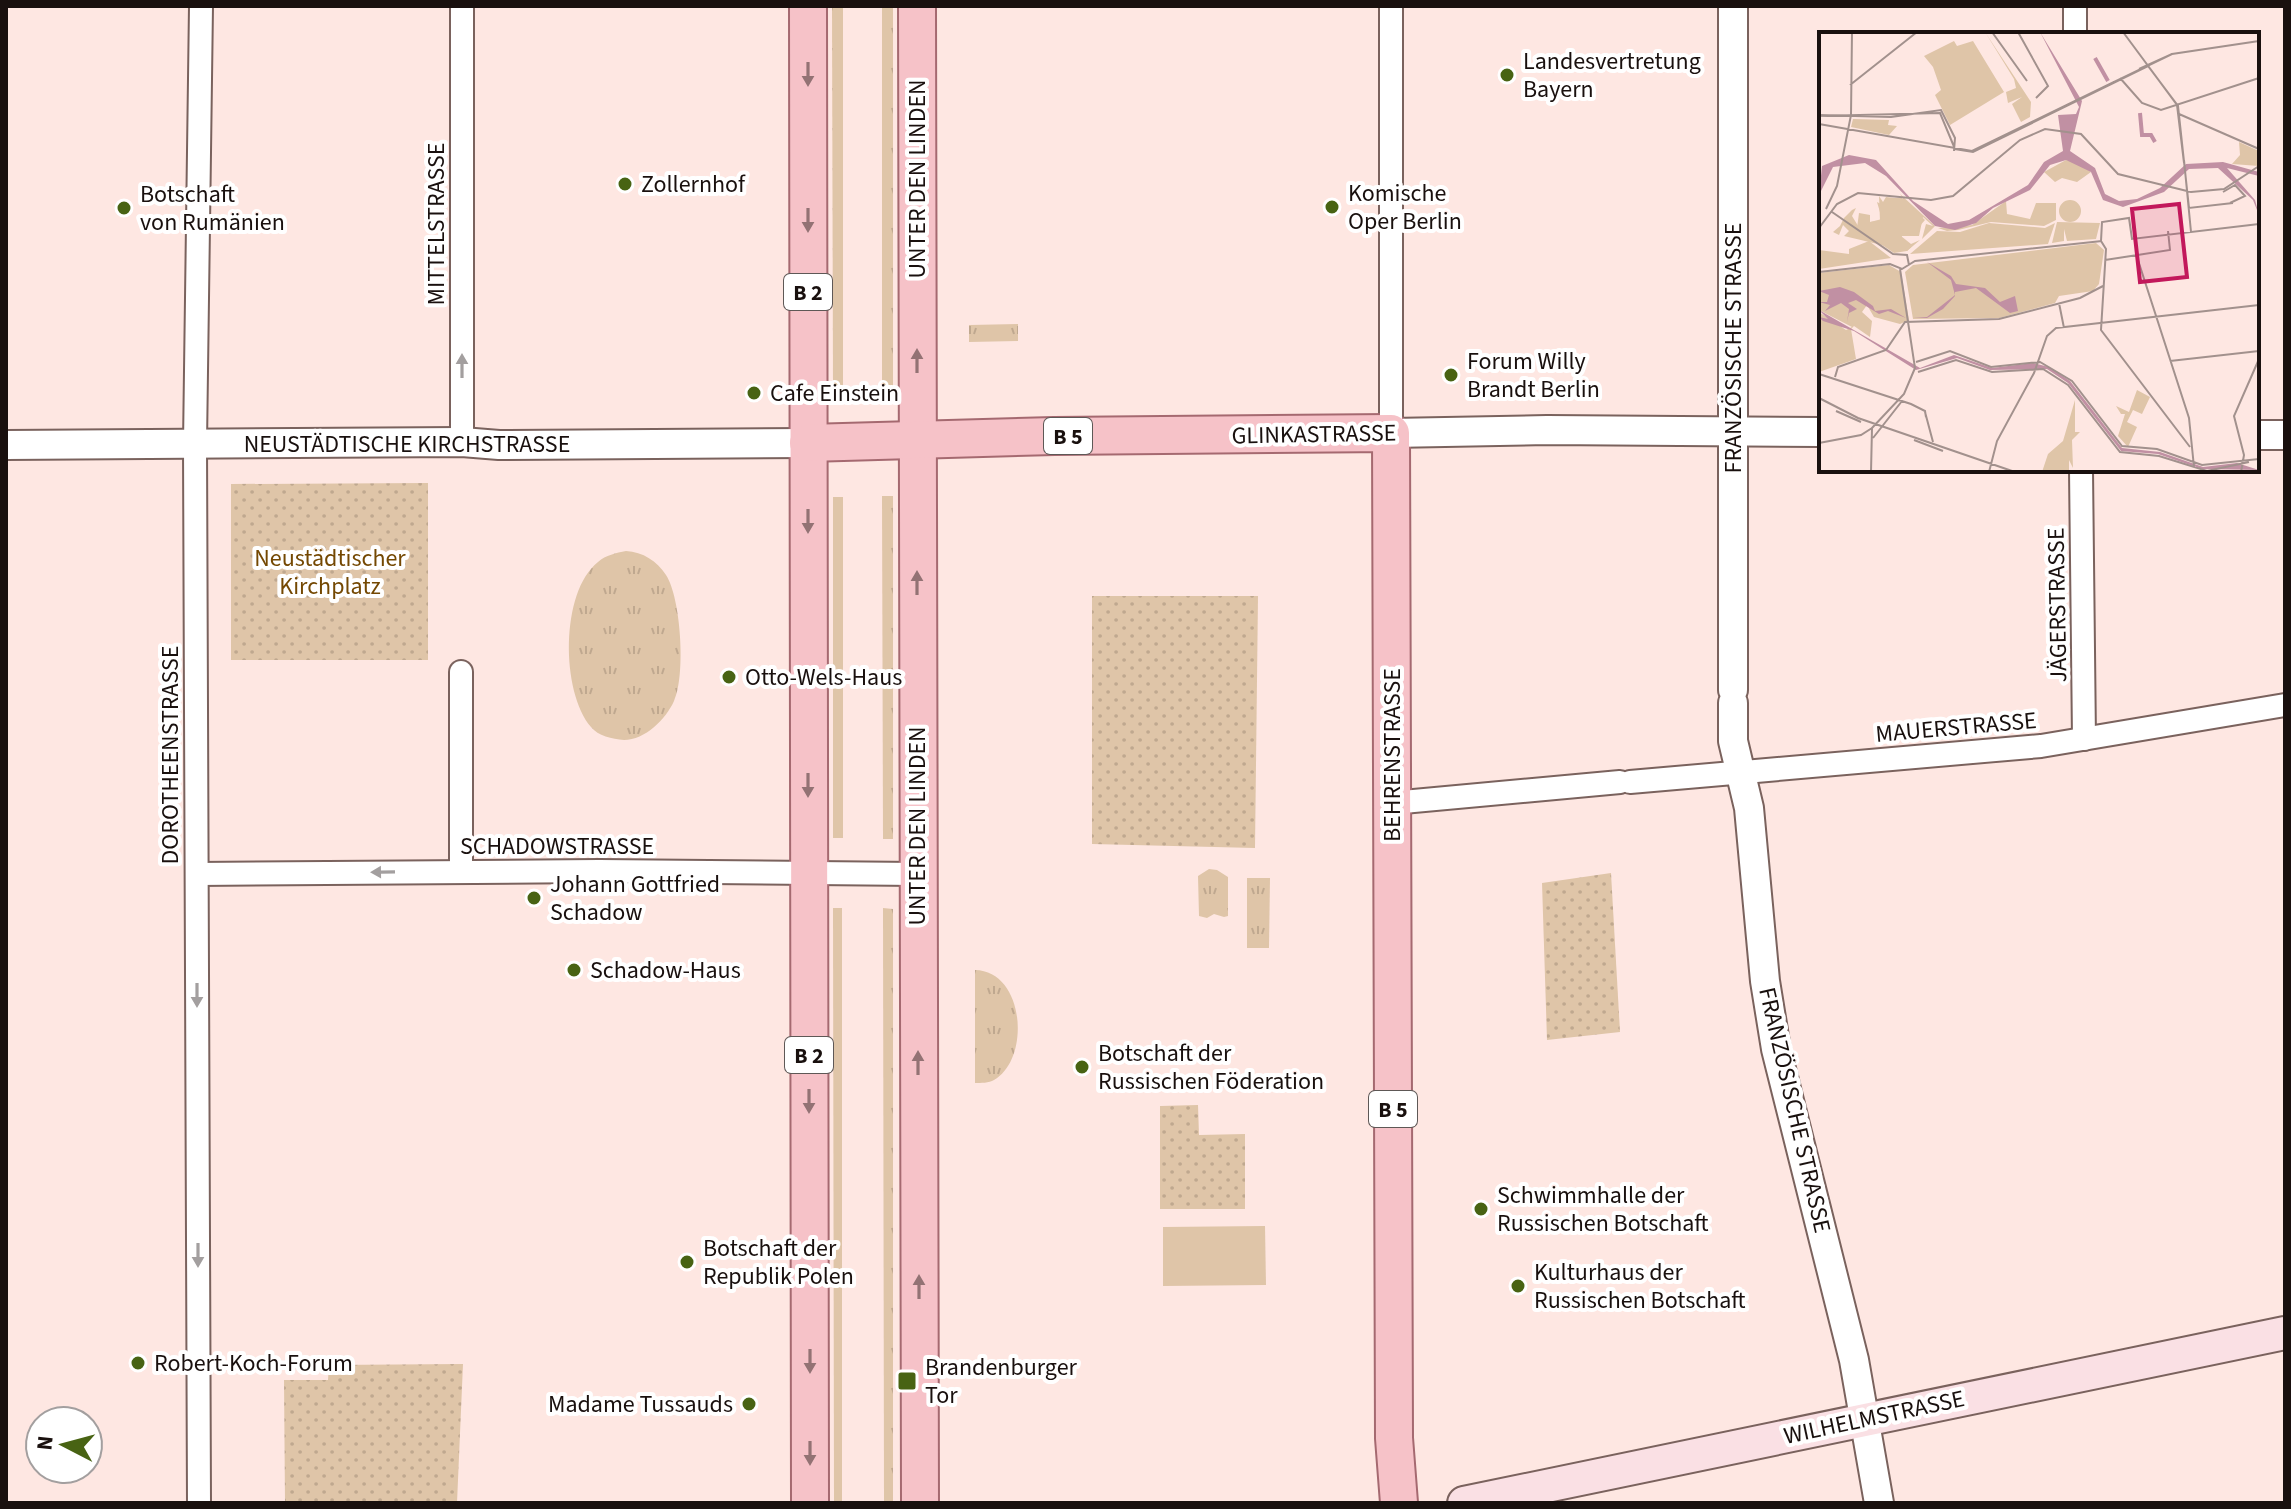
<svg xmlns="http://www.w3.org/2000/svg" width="2291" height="1509" font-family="'Source Sans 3',sans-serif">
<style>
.grass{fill:url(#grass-tufts)}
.park{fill:url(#park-dots)}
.pitch{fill:#dfc5a8}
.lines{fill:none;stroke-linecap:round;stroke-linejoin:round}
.minor-casing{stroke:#7a625d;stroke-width:26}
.tertiary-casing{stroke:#7a625d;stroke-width:32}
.secondary-casing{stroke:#7a625d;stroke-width:36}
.primary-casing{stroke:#a56970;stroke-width:40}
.minor{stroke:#fff;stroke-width:22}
.tertiary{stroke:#fff;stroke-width:28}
.secondary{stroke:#fae0e4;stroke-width:32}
.primary{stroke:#f6c2c8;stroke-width:36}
.oneway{fill:#937274}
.oneway2{fill:#a39f9f}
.poi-dot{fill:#486313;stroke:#fff;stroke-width:3}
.labels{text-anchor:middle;stroke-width:8;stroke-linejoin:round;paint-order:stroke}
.shield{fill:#fff;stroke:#5e5856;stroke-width:2}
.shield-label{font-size:22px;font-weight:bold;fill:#19100e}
.poi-label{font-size:24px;fill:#19100e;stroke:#fff;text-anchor:start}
.street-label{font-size:24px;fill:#19100e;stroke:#fff}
.park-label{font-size:24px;fill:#744802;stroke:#fff}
.inset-river{fill:none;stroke:#c190a3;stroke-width:4}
.inset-road{fill:none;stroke:#a2918d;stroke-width:2}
.view{fill:#c2185b;fill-opacity:0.15;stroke:#c2185b;stroke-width:4}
.inset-edge{fill:none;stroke:#19100e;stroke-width:4}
</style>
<defs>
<pattern id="grass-tufts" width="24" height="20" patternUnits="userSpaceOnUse" patternTransform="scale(2)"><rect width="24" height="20" fill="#dfc5a8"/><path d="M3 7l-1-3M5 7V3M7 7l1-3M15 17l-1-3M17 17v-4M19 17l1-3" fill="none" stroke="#bfa88f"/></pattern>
<pattern id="park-dots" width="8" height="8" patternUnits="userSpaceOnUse" patternTransform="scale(2)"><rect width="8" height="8" fill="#dfc5a8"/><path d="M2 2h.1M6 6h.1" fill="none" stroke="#bfa88f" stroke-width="1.8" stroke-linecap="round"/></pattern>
</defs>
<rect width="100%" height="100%" fill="#fee7e2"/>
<g class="grass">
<path d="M832,6h11v382h-10z"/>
<path d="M882,6h11v381h-8l-3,-5z"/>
<path d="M1018,324v17l-49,1v-17z"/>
<path d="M882,496h11v343h-10z"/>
<rect x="833" y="497" width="10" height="341"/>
<path d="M626,551c17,1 31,10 40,24 15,23 20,101 8,126 -8,18 -29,39 -50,39 -12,-1 -26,-4 -33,-13 -30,-35 -31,-135 7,-165 8,-7 18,-9 28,-11z"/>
<path d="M1209,869l8,1 11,7v39l-4,1 -10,-3 -7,4 -8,-2 -1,-40z"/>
<path d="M1247,878h23l-1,70h-22z"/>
<path d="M833,908h9v595h-8z"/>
<path d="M883,908l10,1v594h-9z"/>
<path d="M975,970c50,1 56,89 19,110 -5,3 -13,3 -19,3z"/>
</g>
<g class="park">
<path d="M428,483v177h-197v-176z"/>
<path d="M1092,596h166l-3,252 -163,-4z"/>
<path d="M1611,873l9,159 -73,8 -5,-157z"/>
<path d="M1198,1105l1,30 46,-1v75h-85v-103z"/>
<path d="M463,1364l-6,139h-172l-1,-123h44l1,-15z"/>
</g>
<path class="pitch" d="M1265,1226l1,59 -103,1v-59z"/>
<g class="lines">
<defs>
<g id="minor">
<path d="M1391,6v427"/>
<path d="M2075,6v28"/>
<path d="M462,442v-436"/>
<path d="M2081,470l3,269"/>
<path d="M461,672v199"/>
<path d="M1630,782l411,-36 244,-41"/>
<path d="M1392,803l228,-21"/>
<path d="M197,874l402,-3 318,3"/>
<path d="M199,1503l-4,-1059 6,-438"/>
</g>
<g id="tertiary">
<path d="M1733,6v684"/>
<path d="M1391,433l156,-3 274,2"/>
<path d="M2257,435h28"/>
<path d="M6,445l456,-3 37,3 309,-2"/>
<path d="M1733,703v38l16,67 16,173 11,68 78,311 25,143"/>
</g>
<path id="secondary" d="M1464,1503l821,-170"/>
<g id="primary">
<path d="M808,6l2,1497"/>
<path d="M917,6l3,1497"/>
<path d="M808,443l246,-7 337,-3 3,1005 5,65"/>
</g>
</defs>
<use href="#minor" class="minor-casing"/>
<use href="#tertiary" class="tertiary-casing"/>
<use href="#secondary" class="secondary-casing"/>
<use href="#primary" class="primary-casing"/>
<use href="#minor" class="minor"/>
<use href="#tertiary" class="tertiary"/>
<use href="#secondary" class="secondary"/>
<use href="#primary" class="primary"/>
</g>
<defs><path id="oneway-solid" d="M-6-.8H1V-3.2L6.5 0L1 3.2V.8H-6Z" transform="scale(2)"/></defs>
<g class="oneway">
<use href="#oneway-solid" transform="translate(808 74) rotate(90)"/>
<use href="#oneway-solid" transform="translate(808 220) rotate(90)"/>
<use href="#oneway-solid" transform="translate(917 361) rotate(-90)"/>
<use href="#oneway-solid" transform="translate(808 521) rotate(90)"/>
<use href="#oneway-solid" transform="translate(917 583) rotate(-90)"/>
<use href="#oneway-solid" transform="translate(808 785) rotate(90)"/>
<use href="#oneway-solid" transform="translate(918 1063) rotate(-90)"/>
<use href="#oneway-solid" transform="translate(809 1101) rotate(90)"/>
<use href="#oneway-solid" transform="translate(919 1287) rotate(-90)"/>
<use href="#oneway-solid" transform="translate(810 1361) rotate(90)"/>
<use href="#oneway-solid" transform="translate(810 1453) rotate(90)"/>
</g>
<g class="oneway2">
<use href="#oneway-solid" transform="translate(462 366) rotate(-90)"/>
<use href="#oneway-solid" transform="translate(383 872) rotate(179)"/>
<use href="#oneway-solid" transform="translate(197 995) rotate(90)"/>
<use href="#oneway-solid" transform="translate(198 1255) rotate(90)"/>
</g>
<g class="poi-dot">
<circle cx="1507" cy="75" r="8"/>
<circle cx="625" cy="184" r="8"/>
<circle cx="1332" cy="207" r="8"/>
<circle cx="124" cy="208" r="8"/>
<circle cx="1451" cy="375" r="8"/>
<circle cx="754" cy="393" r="8"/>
<circle cx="729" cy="677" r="8"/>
<circle cx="534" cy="898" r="8"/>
<circle cx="574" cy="970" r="8"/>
<circle cx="1082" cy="1067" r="8"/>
<circle cx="1481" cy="1209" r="8"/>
<circle cx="687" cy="1262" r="8"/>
<circle cx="1518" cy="1286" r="8"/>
<circle cx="138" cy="1363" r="8"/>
<rect x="897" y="1371" width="20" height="20" rx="4"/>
<circle cx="749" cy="1404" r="8"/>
</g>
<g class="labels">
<g class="shield">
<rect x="784" y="274" width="48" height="36" rx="6"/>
<rect x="1044" y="418" width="48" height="36" rx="6"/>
<rect x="785" y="1037" width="48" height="36" rx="6"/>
<rect x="1369" y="1091" width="48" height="36" rx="6"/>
</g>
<g class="shield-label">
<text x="808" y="300">B 2</text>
<text x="1068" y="444">B 5</text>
<text x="809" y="1063">B 2</text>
<text x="1393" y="1117">B 5</text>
</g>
<g class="poi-label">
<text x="1523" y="69">Landesvertretung<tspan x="1523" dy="28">Bayern</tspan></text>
<text x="641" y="192">Zollernhof</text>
<text x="1348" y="201">Komische<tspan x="1348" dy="28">Oper Berlin</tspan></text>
<text x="140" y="202">Botschaft<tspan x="140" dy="28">von Rumänien</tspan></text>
<text x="1467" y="369">Forum Willy<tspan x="1467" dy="28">Brandt Berlin</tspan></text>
<text x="770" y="401">Cafe Einstein</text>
<text x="745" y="685">Otto-Wels-Haus</text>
<text x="550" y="892">Johann Gottfried<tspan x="550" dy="28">Schadow</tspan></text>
<text x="590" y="978">Schadow-Haus</text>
<text x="1098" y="1061">Botschaft der<tspan x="1098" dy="28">Russischen Föderation</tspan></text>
<text x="1497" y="1203">Schwimmhalle der<tspan x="1497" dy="28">Russischen Botschaft</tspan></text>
<text x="703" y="1256">Botschaft der<tspan x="703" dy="28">Republik Polen</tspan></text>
<text x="1534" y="1280">Kulturhaus der<tspan x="1534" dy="28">Russischen Botschaft</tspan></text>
<text x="154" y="1371">Robert-Koch-Forum</text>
<text x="925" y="1375">Brandenburger<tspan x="925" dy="28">Tor</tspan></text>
<text x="733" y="1412" text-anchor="end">Madame Tussauds</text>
</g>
<g class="street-label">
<text transform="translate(917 179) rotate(-90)" y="8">UNTER DEN LINDEN</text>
<text transform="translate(436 224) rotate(-90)" y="8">MITTELSTRASSE</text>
<text transform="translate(1733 348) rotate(-90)" y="8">FRANZÖSISCHE STRASSE</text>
<text transform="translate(1314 434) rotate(-1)" y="8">GLINKASTRASSE</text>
<text x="407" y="452">NEUSTÄDTISCHE KIRCHSTRASSE</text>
<text transform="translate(2057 605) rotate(-91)" y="8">JÄGERSTRASSE</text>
<text transform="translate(1956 727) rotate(-5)" y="8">MAUERSTRASSE</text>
<text transform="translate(170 755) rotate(-90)" y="8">DOROTHEENSTRASSE</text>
<text transform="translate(1392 755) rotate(-90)" y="8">BEHRENSTRASSE</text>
<text transform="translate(917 826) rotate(-90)" y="8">UNTER DEN LINDEN</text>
<text x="557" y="854">SCHADOWSTRASSE</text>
<text transform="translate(1795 1110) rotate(77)" y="8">FRANZÖSISCHE STRASSE</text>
<text transform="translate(1874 1417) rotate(-12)" y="8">WILHELMSTRASSE</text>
</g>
<g class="park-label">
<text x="330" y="566">Neustädtischer<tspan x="330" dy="28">Kirchplatz</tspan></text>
</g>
</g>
<g transform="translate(1819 32)">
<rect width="440" height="440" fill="#fee7e2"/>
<path d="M81,162l35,32 -13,13 4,-15 7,2 -10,-9 -4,19h-18l10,8 9,-4 -13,11 -63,-15 5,-5 -6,-6 -4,10 -6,-3 7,-6 4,-8 8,-8 4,-2 -4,8 8,13 -1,-15 11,2v6l10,-1 -1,-25 4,6 3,-5 17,2zM240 179a11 11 0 1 1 22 0a11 11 0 1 1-22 0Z" fill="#dfc5a8"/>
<path d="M166,0l46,70 -1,15 -9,5 -9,-18 10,-7 -14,6 -2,-11 10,-4 -2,-9zM135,9l3,5 16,-5 31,51 -54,33 -15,-30 6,-5 -8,-23 -9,-11zM34,87l36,1 -1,5 9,1 -8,9 -38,-8zM420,110l20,9v15l-27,-2 8,-9zM247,128l13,3 12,9 -14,10 -15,-4 -7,4 -11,-10zM69,166h14l23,22 -7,8 1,8 -16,-3 -2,6 11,7 -5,5 -13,2 -37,-25 2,-15 11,2v7l12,-3 -5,-17 6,3zM187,169l1,13 23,5 6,-16h20v17l-12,6 -53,-4 -33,8 -11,1 -9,-3 34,-3zM238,190l43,1 -4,16 -29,2 -3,-12v12l-12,2zM170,191l56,5 10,-5 -7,21 -138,10 27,-23 23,1zM50,209l22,17 -72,11v-19l30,4v-5zM277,211l8,7 -5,34 -6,7 -34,5 -4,7 -56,15 -86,1 -8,-47 8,-7zM70,233l12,7 8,48 -9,4 -26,-7 -7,-12 -5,7 10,9 -2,16 -16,-11 -3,3 5,30 -37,13v-60l27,18 6,-3 -33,-17v-37zM318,358l13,7 -8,17 -9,-4 -6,12 10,5 -9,20 -10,-11 7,-22h-4l-5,-8 13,6zM256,368v32h5l-8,8 1,28 -4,-8v12h-27l6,-18 15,-13z" fill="#dfc5a8"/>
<path d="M221,0l42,69 -12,50 25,17 10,26 14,7 18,-2 23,-11 26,-24 37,-2 36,10v4l-32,-8 28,32 4,15 -6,-15 -35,-32 -29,1 -25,23 -41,15 -20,-7 -12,-28 -25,-12 -16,5 -20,25 -37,18 -17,15 -21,7 -20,-4 -49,-50 -21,-13 -32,4 -14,28 3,-29 27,-11 27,5 37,41 35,23 21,-4 59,-35 16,-23 19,-11 -5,-36 18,-1 3,-7zM108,230l24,14 5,8 29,4 15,14 15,-6 3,15 -8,2 -34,-25 -21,4v4l-12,13 -16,9 -14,-1h14l28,-22 -4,-15zM21,255l14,5 19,14 2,5 16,-2 15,9 -18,-7 -9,3 -23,-14 -8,3 9,6 -8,4 -2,9 2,-13 -8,-6 -16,8 5,-6 -11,-3h8l2,-7 -10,-4zM0,278l101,58 34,-13 38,13 41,-5 16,4 21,14 52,67 38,4 43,15 34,-4 22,7 -57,-1 -44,-15 -37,-3 -53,-68 -21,-14 -57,1 -33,-12 -41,12 -62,-39 -31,-10 -4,-4 9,2z" fill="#c190a3"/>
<path class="inset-river" d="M276,26l13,23M321,81l2,22h9l4,7"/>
<path class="inset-road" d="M173,0l35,49M199,0l30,54 -12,12M304,0l54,73 7,58M320,37l33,-15 87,-13M301,46l22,25 19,7 98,-32M293,51l60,-29M31,53l67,-53M360,82l80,35M0,83l72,2 50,-7 14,28 -1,13M0,84l121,-3 15,36 18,3 175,-86 30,40 11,102 44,-5M0,92l153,27 142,-69M365,128l7,72M404,160l12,-7 10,11 -15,7M7,177l11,-23 14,-71 1,-83M13,180l61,42 14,1 2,10M0,196l18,-24 21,-11 73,7 22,-4 67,-56 25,-11 36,5 37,40 73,18 33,-3 35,-23M317,222l53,164 5,49M286,228l65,-10 -2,-19M0,240l71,-8 12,5 13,-8 187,-20M240,271l5,25M351,329l89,-10M97,330l34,-11 41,16 49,-5 32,19 50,65 35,3 45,16 57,-6M99,340l38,-12 36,12 51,-3 25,16 52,67 39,4 48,15 42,-9M0,342l92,30 14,7 1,6M16,345l3,-10 48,-17 19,-28 94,-3 81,-21 23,-12M0,366l39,20 157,54M17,379l25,11M106,380l8,30M54,406l29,-37M95,408l29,11M0,411l42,-8 11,-7M371,415l-89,-117 5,-81 -5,-8 1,-19 27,-4 3,21 127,-15M52,440l1,-44 32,-34 11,-26 -15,-99M170,440l8,-31 37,-68 13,-37 9,-8 203,-23M422,440l3,-17 -10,-39 25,-57"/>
<path class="view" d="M360,172l8,73 -47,5 -8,-73z"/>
<rect width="440" height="440" class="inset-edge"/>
</g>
<rect width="2291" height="1509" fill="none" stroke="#19100e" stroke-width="16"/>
<g transform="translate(64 1445) rotate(276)"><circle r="38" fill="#ffffff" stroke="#a39f9f" stroke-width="2"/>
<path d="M0-6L14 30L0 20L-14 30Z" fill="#486313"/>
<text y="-12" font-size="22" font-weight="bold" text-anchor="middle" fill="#19100e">N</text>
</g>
</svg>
